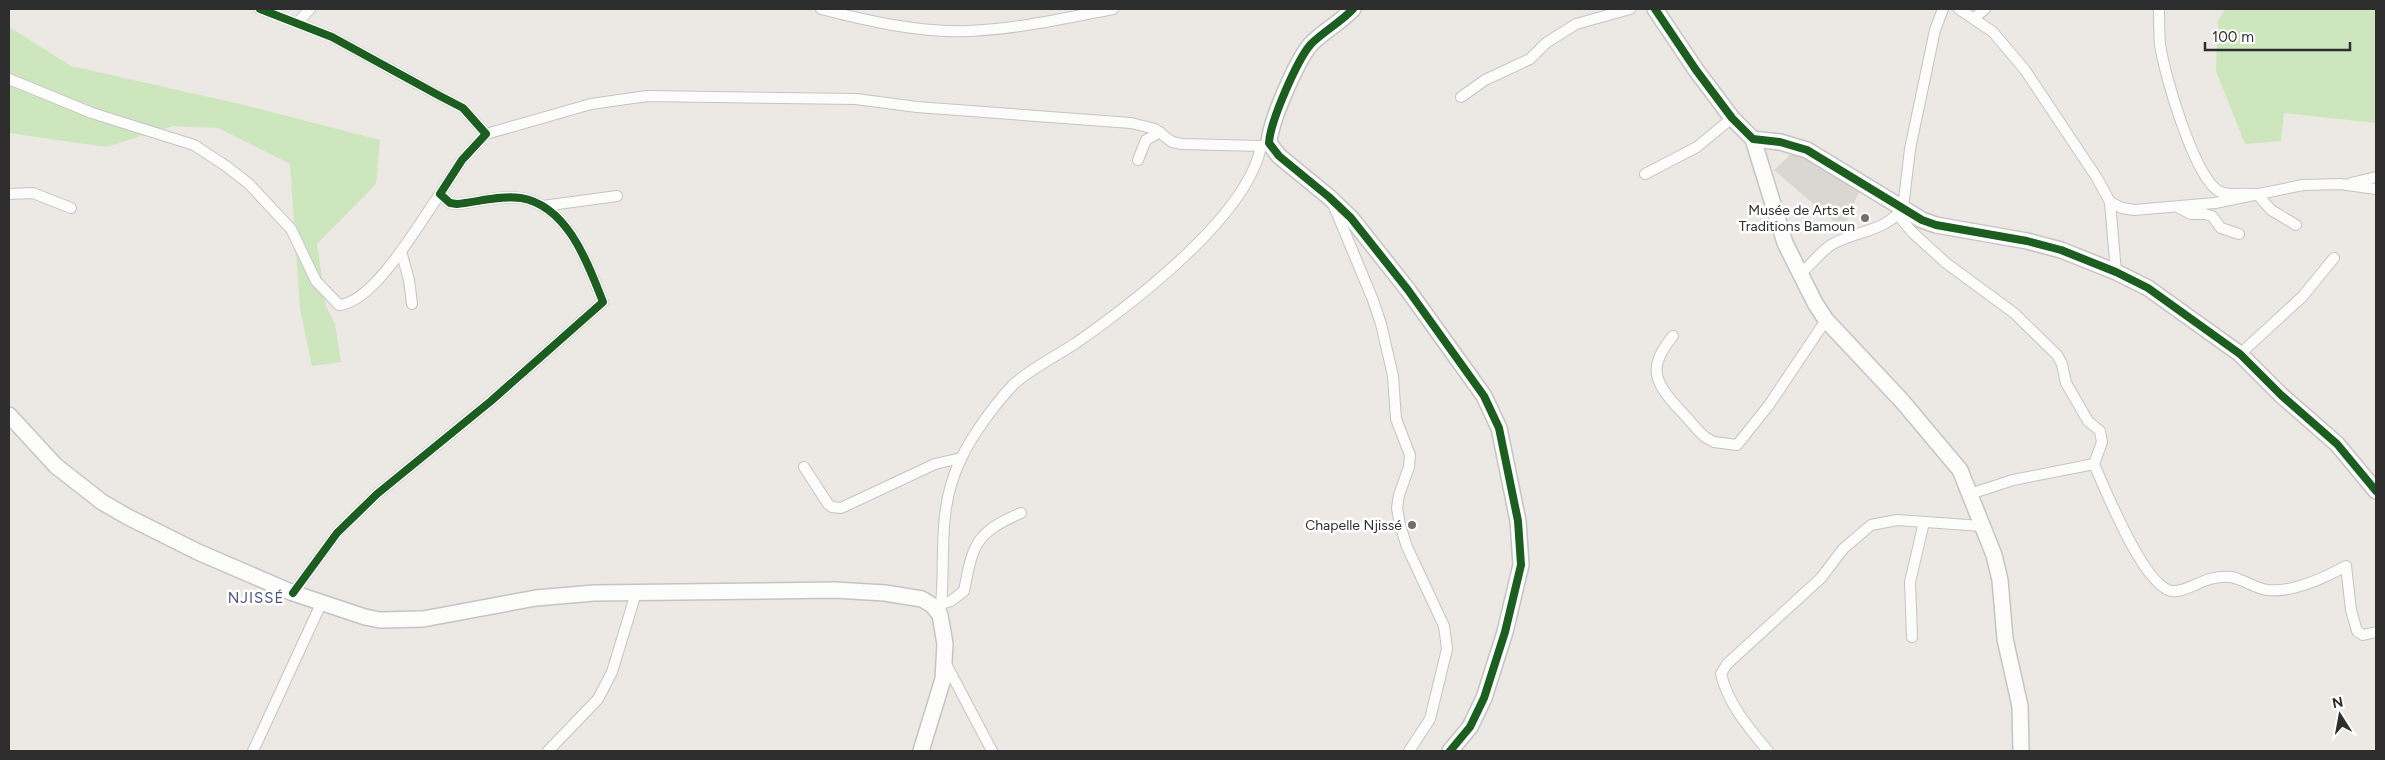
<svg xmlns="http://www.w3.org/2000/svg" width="2385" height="760" font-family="Figtree,sans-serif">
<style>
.green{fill:#cee6be}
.plaza{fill:#dad6d2}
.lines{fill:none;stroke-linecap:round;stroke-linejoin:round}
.street-casing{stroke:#c5c4c5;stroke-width:12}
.secondary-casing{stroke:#c5c4c5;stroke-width:18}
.street{stroke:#fcfcfb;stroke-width:10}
.secondary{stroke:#fcfcfb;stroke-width:15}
.cycleway-casing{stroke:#fff;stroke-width:11}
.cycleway{stroke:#1b5e20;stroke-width:8}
.poi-dot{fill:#706f6e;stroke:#fff;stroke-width:2}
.labels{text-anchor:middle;stroke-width:5;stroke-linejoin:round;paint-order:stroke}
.poi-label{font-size:14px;fill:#2e2e2e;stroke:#fff;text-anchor:end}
.neighbourhood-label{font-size:15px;letter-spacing:1px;fill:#4d5680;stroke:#fff}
</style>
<rect width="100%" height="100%" fill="#ece8e4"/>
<g class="green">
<path d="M2225,9h151v114l-92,-10 -3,28 -36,3 -29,-73 2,-50z"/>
<path d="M9,27l62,39 169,38 140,36 -4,44 -59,60 9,62 9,18 6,38 -29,4 -12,-57 -10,-145 -72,-36 -45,-2 -67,21 -97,-14z"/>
</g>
<path class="plaza" d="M1796,149l66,36 -19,44 -69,-59z"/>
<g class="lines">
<defs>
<g id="street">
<path d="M260,9l72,28 106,58 25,13 23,26 -24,26 -22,34 10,9 7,1c20,-2 44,-9 64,-6 47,8 67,66 82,104l-112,99 -114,93 -40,39 -44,60"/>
<path d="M821,9c47,12 99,24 148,22 49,-2 96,-13 144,-22"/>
<path d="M1959,9l34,23 32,38 72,108 13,24 12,6 12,2 81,-7 88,-18 37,-1 36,5"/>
<path d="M2159,9c0,11 0,23 1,35 4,30 33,128 57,146 12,8 28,1 41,5l13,15 25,15"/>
<path d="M1974,18l11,-9"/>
<path d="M298,22l12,-13"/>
<path d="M9,79l83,34 102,32 32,21 23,18 42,45 25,52 23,24c36,-3 80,-82 101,-111"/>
<path d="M1461,97l24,-17 45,-21 16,-16 30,-19 54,-15"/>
<path d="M486,134l105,-30 56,-8 209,3 61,8 214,16 24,6 17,13 10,2 79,2 8,-3"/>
<path d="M1138,160l8,-20 14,-8"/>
<path d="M1645,174l52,-27 35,-29"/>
<path d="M2351,183l25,-6"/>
<path d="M9,194l24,-1 38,15"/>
<path d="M2110,202l6,70"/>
<path d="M1333,204l40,96 8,24 12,52 3,43 14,36 -1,12 -10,28 -2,13 3,17 7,22 37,79 3,23 -17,70 -21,32"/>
<path d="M543,206l74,-10"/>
<path d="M2179,208l12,6h14l7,2 9,12 18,6"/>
<path d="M1898,215l14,17 34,31 68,50 43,42 5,9 4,19 22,38 12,10 2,11 -8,22"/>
<path d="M401,251l8,29 3,24"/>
<path d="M1799,275c11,-9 20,-22 32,-30 24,-14 54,-13 72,-37l7,-59 25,-119 8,-21"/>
<path d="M1673,336c-25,30 -20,45 5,72 9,9 17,20 27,29l9,5 23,3 32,-40 57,-85"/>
<path d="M2240,354l62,-57 32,-39"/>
<path d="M804,467l24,37 4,3 9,1 94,-44 26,-6"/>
<path d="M1970,494l43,-14 81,-16c11,25 50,123 78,127 16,2 33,-17 59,-14 12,2 23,11 36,13 26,3 57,-12 79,-24l5,44 6,21 6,4 13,-3"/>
<path d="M941,604l10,-3 13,-10c9,-47 11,-58 57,-78"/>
<path d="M940,615c7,-55 -5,-103 21,-156 11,-24 34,-55 52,-74 14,-14 45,-30 63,-42 57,-40 172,-127 185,-197"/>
<path d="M1912,637l-2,-55 14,-60"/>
<path d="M945,662l47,89"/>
<path d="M253,751l68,-147"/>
<path d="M548,751l50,-52 14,-27 24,-79"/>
<path d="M1768,751c-19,-23 -40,-47 -47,-77l6,-10 94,-86 22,-29 28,-24 26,-5 85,6"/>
</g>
<g id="secondary">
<path d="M1353,9c-12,13 -29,22 -42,35 -14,16 -41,78 -42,99l10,13 50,41 22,21 57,72 76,106 15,32 19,93 3,44 -16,67 -21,66 -14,29 -20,24"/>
<path d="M1655,9l41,61 36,48 21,21 27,3 27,8 115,70 14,5 91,16 34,9 55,22 32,16 92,66 41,41 56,49 39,47"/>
<path d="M1753,139l32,104 30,60 11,17 76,81 58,69 34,85 6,25 5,59 15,67 1,45"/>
<path d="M9,415l47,51 46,36 26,15 70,35 95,41 72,24 15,3 43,-1 113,-21 58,-5 241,-3 50,3 37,6 11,7 7,9 5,29 -2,35 -22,72"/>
</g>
</defs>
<use href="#street" class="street-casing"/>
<use href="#secondary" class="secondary-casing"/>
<use href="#street" class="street"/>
<use href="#secondary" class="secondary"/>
<defs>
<g id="cycleway">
<path d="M260,9l72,28 106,58 25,13 23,26 -24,26 -22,34 10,9 7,1c20,-2 44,-9 64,-6 47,8 67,66 82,104l-112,99 -114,93 -40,39 -44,60"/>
<path d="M1353,9c-12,13 -29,22 -42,35 -14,16 -41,78 -42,99l10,13 50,41 22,21 57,72 76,106 15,32 19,93 3,44 -16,67 -21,66 -14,29 -20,24"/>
<path d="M1655,9l41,61 36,48 21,21 27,3 27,8 115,70 14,5 91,16 34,9 55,22 32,16 92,66 41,41 56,49 39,47"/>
</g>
</defs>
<use href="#cycleway" class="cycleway-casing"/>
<use href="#cycleway" class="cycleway"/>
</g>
<g class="poi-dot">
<circle cx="1865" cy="218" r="5"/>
<circle cx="1412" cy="525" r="5"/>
</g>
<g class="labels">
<g class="poi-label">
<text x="1855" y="215">Musée de Arts et<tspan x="1855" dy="16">Traditions Bamoun</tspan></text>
<text x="1402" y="530">Chapelle Njissé</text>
</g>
<g class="neighbourhood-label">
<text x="256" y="603">NJISSÉ</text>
</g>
</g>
<rect width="2385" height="760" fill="none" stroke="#2e2e2e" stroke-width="20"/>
<g transform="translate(2340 715) rotate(349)" stroke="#ffffff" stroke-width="4" paint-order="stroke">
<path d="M0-4L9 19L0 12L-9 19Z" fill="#2e2e2e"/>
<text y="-8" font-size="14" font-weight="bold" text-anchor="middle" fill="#2e2e2e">N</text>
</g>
<path d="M2205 42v8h145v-8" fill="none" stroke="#2e2e2e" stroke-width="2.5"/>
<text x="2212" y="42" font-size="15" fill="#2e2e2e" stroke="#ffffff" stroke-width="4" paint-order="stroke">100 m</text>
</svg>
